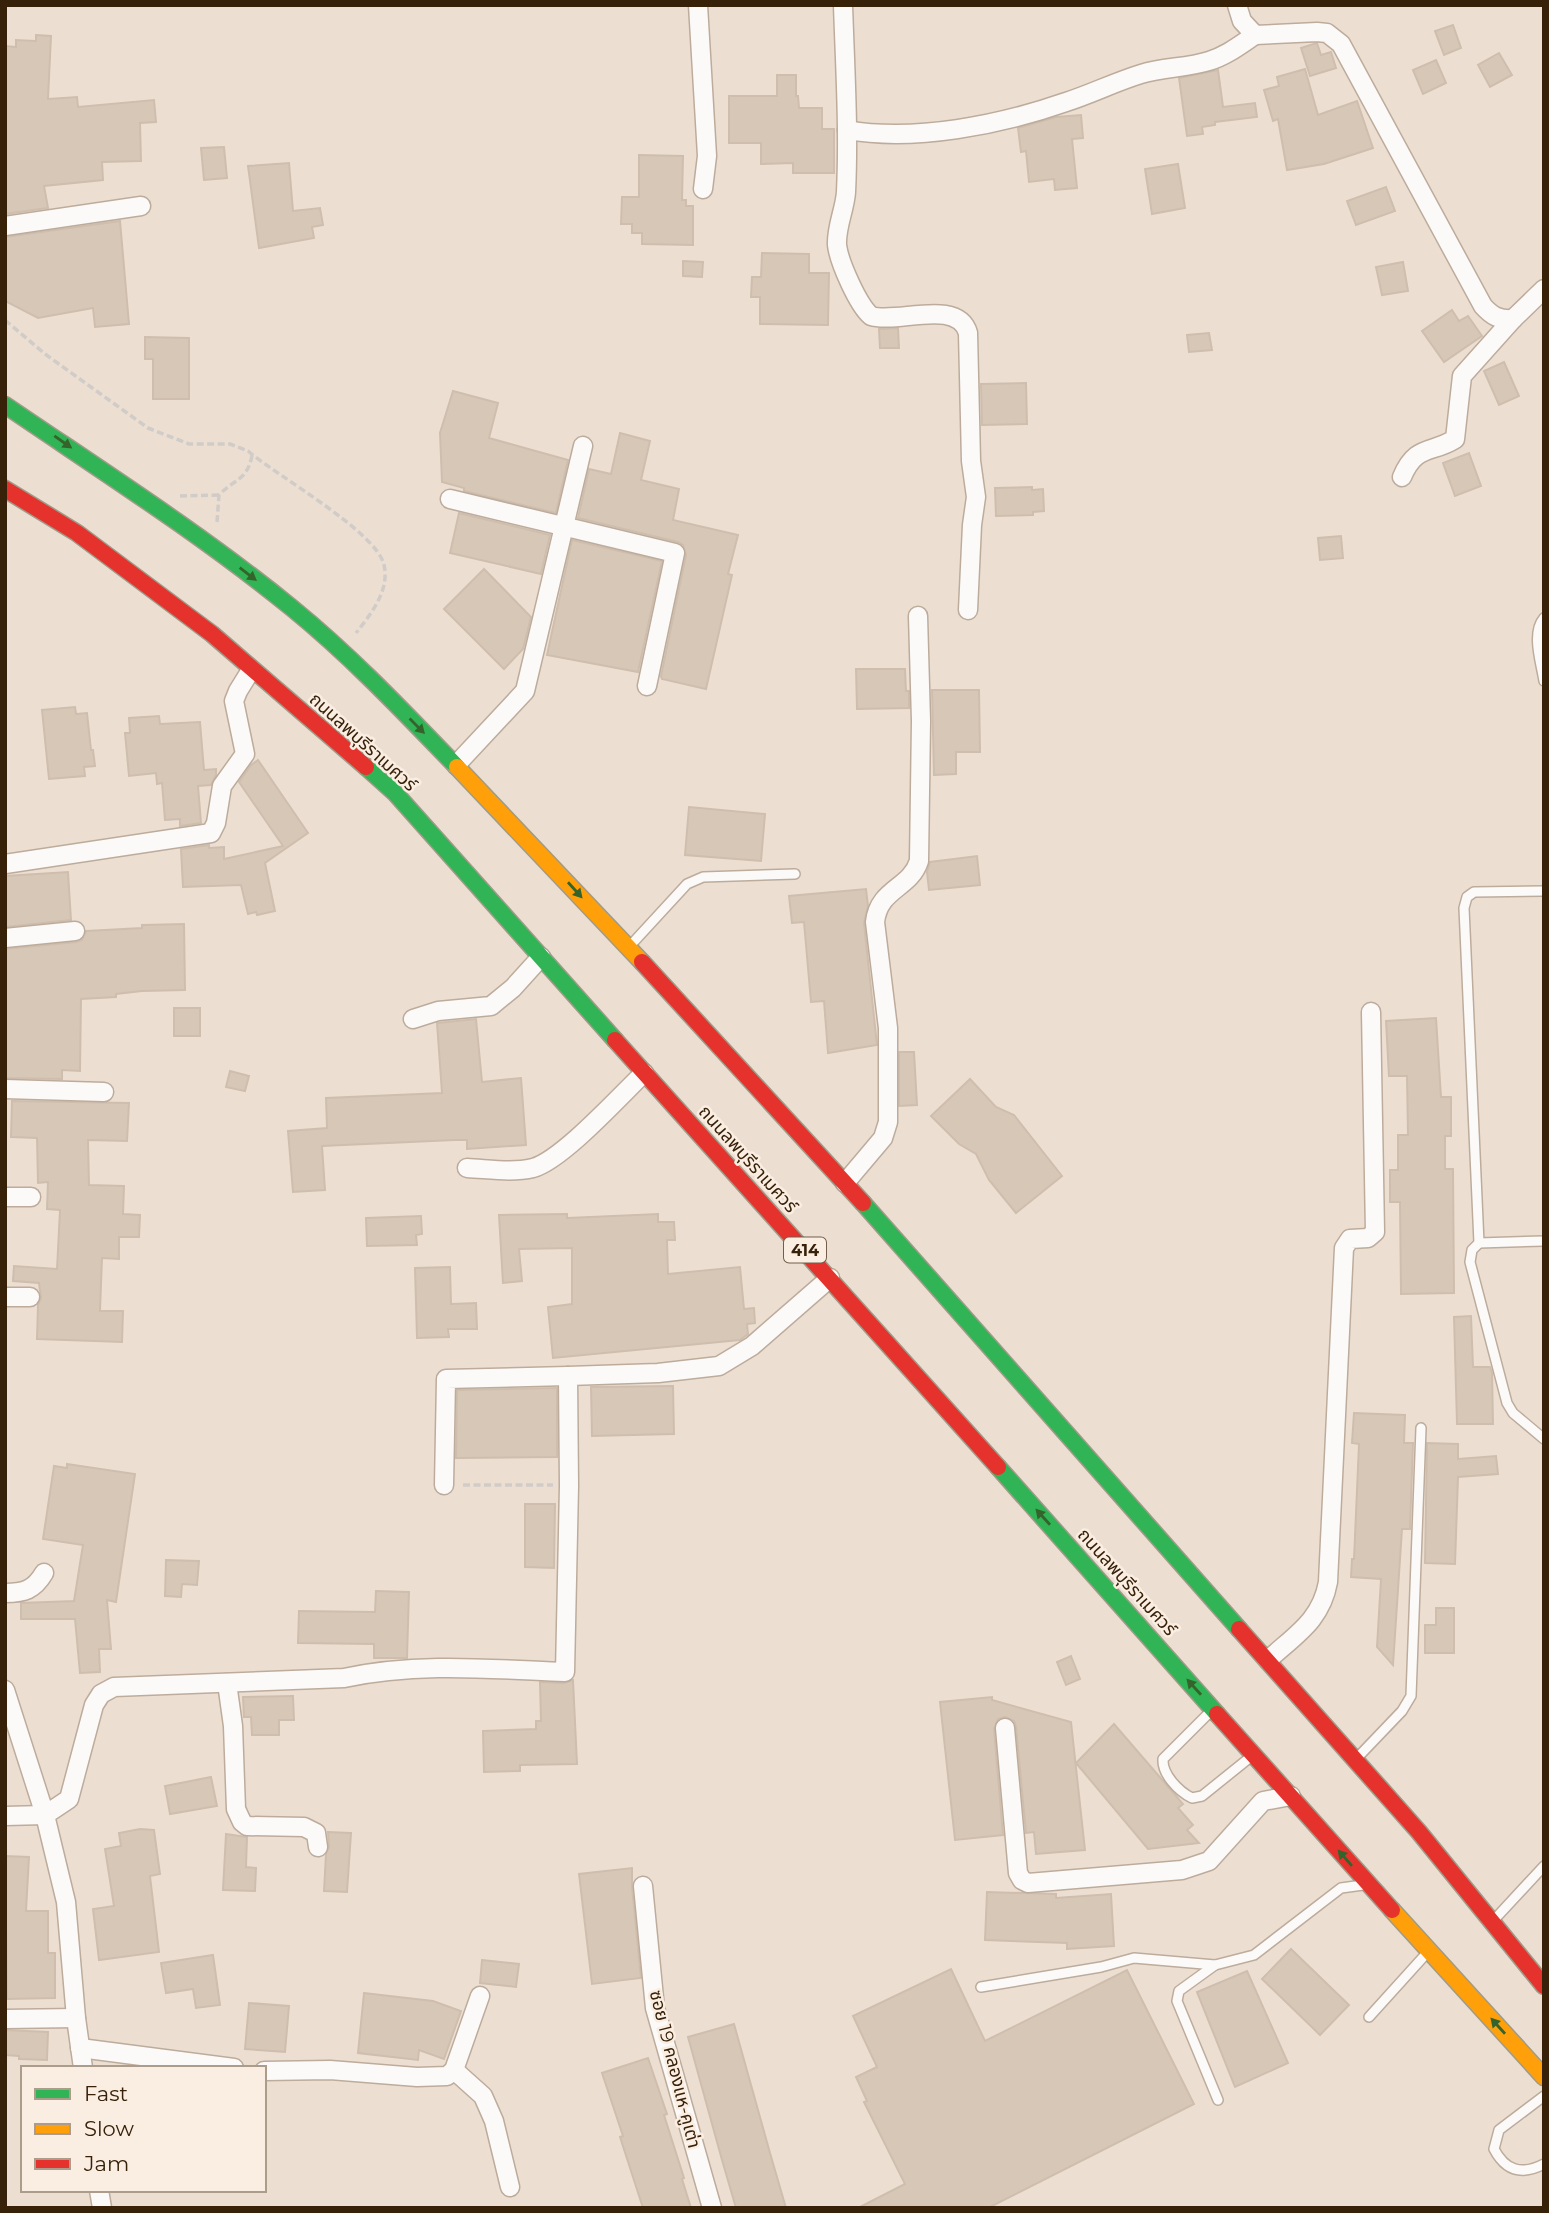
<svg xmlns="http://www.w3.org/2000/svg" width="1549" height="2213" font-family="Montserrat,'Noto Sans Thai',sans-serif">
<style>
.building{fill:#d7c7b7;stroke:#cfbeae;stroke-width:2}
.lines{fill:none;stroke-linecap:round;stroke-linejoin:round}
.lane-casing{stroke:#bdac9c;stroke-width:12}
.street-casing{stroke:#bdac9c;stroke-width:21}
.fast-casing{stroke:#9f9b88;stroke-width:19}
.slow-casing{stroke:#9f9b88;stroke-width:19}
.jam-casing{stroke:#9f9b88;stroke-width:19}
.path{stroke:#d1ccc7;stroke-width:3.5;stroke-dasharray:7 3.5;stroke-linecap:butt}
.lane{stroke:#fcfaf8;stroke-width:9}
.street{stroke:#fcfaf8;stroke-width:18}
.fast{stroke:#30b455;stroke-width:16}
.slow{stroke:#ff9f0a;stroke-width:16}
.jam{stroke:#e5322d;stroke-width:16}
.oneway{fill:#34632b}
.labels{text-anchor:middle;stroke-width:5;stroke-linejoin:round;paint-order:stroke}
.shield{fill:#faeee3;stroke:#725e4a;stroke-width:2}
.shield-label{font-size:16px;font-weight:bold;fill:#372109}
.street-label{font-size:18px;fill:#372109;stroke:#faeee3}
</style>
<rect width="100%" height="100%" fill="#ecdfd2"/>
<g class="building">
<path d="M1453,25l8,23 -17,7 -9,-24z"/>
<path d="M36,35l15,1 -3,63 29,-2 1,10 76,-7 2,22 -16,1 1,38 -39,1 1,18 -59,6 4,22 -43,6v-168l11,1v-7l20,1z"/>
<path d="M1317,43l4,12 10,-3 5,16 -26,8 -9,-28z"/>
<path d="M1499,53l13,22 -22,12 -12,-22z"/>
<path d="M1436,60l10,23 -23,11 -10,-24z"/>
<path d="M1305,69l13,46 39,-14 16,47 -49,16 -37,6 -9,-51 -5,2 -9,-31 15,-4 -2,-9z"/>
<path d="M1218,70l5,37 32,-4 2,14 -42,5v3l-13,2 1,7 -16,2 -8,-58z"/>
<path d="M777,75h19v21h2l1,12h23v21h12v44h-41v-10l-32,1v-21h-32v-47h48z"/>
<path d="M1081,115l2,23 -11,1 5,49 -22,2 -1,-11 -25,3 -3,-31 -5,1 -3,-24 38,-11z"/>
<path d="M224,147l3,31 -23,2 -3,-32z"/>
<path d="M639,155l44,1 -1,44h4v6h7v39l-51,-1v-11h-10v-9h-11l1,-27h17z"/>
<path d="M289,163l4,48 27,-3 3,17 -11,2 2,11 -55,10 -11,-82z"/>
<path d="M1178,164l7,44 -33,6 -7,-45z"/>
<path d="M1386,187l9,24 -39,14 -9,-24z"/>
<path d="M120,221l9,103 -34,3 -2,-19 -55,10 -33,-17v-64z"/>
<path d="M762,253l47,1v19h20l-1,52 -68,-1v-27h-9l1,-20h9z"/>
<path d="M683,261l20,1 -1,15 -19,-1z"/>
<path d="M1403,262l5,29 -26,4 -6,-28z"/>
<path d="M1452,310l7,11 9,-5 14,20 -38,26 -22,-31z"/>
<path d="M898,328l1,20h-19l-1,-19z"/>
<path d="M1209,333l3,17 -23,2 -2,-17z"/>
<path d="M145,337l44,1v61h-36v-40h-8z"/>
<path d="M1504,362l15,34 -20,9 -15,-34z"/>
<path d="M1026,383l1,41 -45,1 -1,-41z"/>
<path d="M453,391l45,12 -9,35 79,22 -12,53 -92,-22v-3l-22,-6 -2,-49z"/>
<path d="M620,433l30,8 -9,39 38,9 -6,31 65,15 -10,39 4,1 -26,114 -44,-10 -1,-3 25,-121 -3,-10 -5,-3 -100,-24 11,-49 22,5z"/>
<path d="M1469,453l12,33 -26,10 -12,-33z"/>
<path d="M1032,487v3l11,-1 1,22 -11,1v3l-37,1 -1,-28z"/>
<path d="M459,513l91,22 -9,39 -91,-21z"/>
<path d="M1341,536l2,22 -23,2 -2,-22z"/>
<path d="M572,540l90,21 -24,111 -91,-17z"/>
<path d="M484,569l47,48 -8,32 -19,20 -60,-60z"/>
<path d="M856,669h49l1,22h3v17l-52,1z"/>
<path d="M932,690h47l1,62h-24v22l-22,1z"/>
<path d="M75,707l1,7 11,-1 4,37h2l2,16 -11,1 1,9 -36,3 -7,-69z"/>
<path d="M159,716l1,8 40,-2 4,48 12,-1v6l-5,10 -13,1 3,37 -21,3v-7l-15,1 -3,-37 -5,1 -1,-11 -27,3 -4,-43h5l-1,-15z"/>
<path d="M258,760l50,73 -43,30 10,48 -18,4 -1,-3 -8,2 -7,-29 -58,2 -2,-38 28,-4v3l15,-1v12l59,-13 -44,-64 12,-17z"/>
<path d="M689,807l76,7 -4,47 -76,-6z"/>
<path d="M977,856l3,29 -51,5 -2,-18 3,-10z"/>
<path d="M68,872l3,48 -66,7v-51z"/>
<path d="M866,889l2,17 -4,17 13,122 -49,8 -4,-52 -13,1 -7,-80 -12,1 -3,-27z"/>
<path d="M184,924l1,66 -43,1 -26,3v3l-35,2 -1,72 -18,-1v9l-57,-1v-129l71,-7 6,-2 4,-9 56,-3v-3z"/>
<rect x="174" y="1008" width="26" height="28"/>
<path d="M1436,1018l5,79h10v39h-6v33h8l1,124 -53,1 -1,-92h-10v-32h8v-35h10l-1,-59h-18l-3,-55z"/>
<path d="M476,1019l6,63 39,-4 5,67 -59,4v-9h-12l-133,6 3,44 -32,2 -5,-61 39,-3 -1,-30 116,-5 -5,-70z"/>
<path d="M899,1052h15l3,53 -18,1z"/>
<path d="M230,1071l19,5 -4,15 -19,-4z"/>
<path d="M970,1079l26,28 18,8 48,61 -46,37 -27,-33 -13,-26 -17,-10 -28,-28z"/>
<path d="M12,1101l117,2 -2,38 -39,-1 1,45 35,1 -1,28 17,1 -1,22h-20v22l-17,-1 -2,53h23l-1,31 -85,-3 1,-34 3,-7 -2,-15 -26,-2 1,-15 43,3 3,-59 -13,-1 1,-27 -10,1 -1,-45 -26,-1z"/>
<path d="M567,1214v4l91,-4v8h16l1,18h-8l1,34 72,-7 4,42 10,-1 1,15 -8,1 1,10 -8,6 -187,18 -5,-51 24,-3v-56l-53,1 3,32 -19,2 -4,-68z"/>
<path d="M421,1216l1,18 -6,1 1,10 -50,1 -1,-28z"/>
<path d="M450,1267l1,37 25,-1 1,26h-29l1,8 -32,1 -2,-70z"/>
<path d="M1471,1316l2,51h17l2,6 1,51h-36l-3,-107z"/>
<path d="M673,1386l1,48 -82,2 -1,-49z"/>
<path d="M557,1388v69l-101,1 1,-68z"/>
<path d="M1354,1413l51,2 -1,28h9l-3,86h-8l-9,136 -16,-18 4,-68 -30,-2 1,-18h2l5,-115 -7,-1z"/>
<path d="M1427,1443l31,1v15l38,-3 2,18 -40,3 -3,87 -30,-1z"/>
<path d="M67,1464l68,10 -19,128 -9,-2 4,49h-12l1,23 -20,1 -5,-54h-54v-16l53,-2 9,-56 -40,-6 11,-73 13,2z"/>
<path d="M525,1504h30l-1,64 -29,-1z"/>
<path d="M166,1560l33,1 -2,24 -15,-1 -1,13 -16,-1z"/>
<path d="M376,1591l33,1 -2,66h-33v-14l-76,-1 1,-32 76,1z"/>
<path d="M1436,1608h18v45h-29v-28h11z"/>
<path d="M1071,1656l9,23 -14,6 -9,-23z"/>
<path d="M573,1680l4,84 -57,1v6l-36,1 -1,-41 53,-2v-8h5l-1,-39 24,1z"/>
<path d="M293,1696l1,24h-15v15h-27l-1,-18h-7l-1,-20z"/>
<path d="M992,1697v3l79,22 14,128 -49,4 -2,-22 -8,1 -10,-106 -2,-6 -9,-4 -7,2 -4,10 9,106 -48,5 -15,-138z"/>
<path d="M1114,1724l69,80 -5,4 15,17 -6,5 12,13 -51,6 -72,-86z"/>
<path d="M211,1777l6,29 -47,8 -5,-28z"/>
<path d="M140,1829l14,1 6,44 -10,2 9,76 -60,8 -6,-51 21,-3 -9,-57 16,-3 -2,-13z"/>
<path d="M328,1832l23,1 -4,59 -23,-1 2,-37 3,-8z"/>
<path d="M226,1834l21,3 -1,30 10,1 -1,23 -32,-1z"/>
<path d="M5,1856l24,1 -3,54h22v42h7v45l-48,1z"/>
<path d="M632,1868v19l9,91 -49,6 -13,-110z"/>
<path d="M987,1892l69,2v4l55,-4 3,52 -47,3v-6l-82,-3z"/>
<path d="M1291,1949l58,56 -29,30 -58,-56z"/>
<path d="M213,1955l7,50 -24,3 -3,-19 -27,4 -5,-30z"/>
<path d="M482,1960l37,4 -3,23 -36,-4z"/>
<path d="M951,1969l34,72 142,-71 67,134 -206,104h-130l47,-24 -41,-82 3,-1 -11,-24 21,-10 -24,-51z"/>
<path d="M1247,1971l41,92 -53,24 -38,-95z"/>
<path d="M364,1993l69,8 28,10 -17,48 -25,-9 -1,10 -60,-7z"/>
<path d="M249,2003l40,3 -4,46 -40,-3z"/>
<path d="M734,2024l36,129 16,55h-50l-14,-48 -34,-123z"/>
<path d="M5,2030l43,2 -1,28 -28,-1v-3l-14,-1z"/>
<path d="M648,2058l19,56 -3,1 20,63 -2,1 9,29h-48l-23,-71 3,-1 -21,-63z"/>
</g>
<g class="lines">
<defs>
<g id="lane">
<path d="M1544,618c-13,15 -3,44 0,63"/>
<path d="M1544,891l-70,1 -7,5 -3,11 15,335 -7,7 -2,12 37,141 6,10 31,26"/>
<path d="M629,947l58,-63 16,-7 92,-3"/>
<path d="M1479,1243l65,-2"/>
<path d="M1212,1710l-49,49c-1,15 15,32 29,39l10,-2 51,-41"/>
<path d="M1358,1757l44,-46 9,-15 10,-268"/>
<path d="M1493,1921l51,-55"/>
<path d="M981,1987l120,-20 33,-9 81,7"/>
<path d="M1369,2017l57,-63"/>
<path d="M1544,2096l-45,34 -5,19c11,21 27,27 50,15"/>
<path d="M1218,2100l-41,-99 2,-10 36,-26 39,-10 87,-67 22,-3"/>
</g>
<g id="street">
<path d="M698,5l9,151 -4,33"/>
<path d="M843,5c2,62 6,125 3,187 -1,17 -10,35 -9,53 2,17 21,60 34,71 26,8 87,-18 97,17l3,128 5,36 -4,28 -4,85"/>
<path d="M1237,5l5,16 13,14 62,-3 10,1 14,11 142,262c9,10 16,14 30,13"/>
<path d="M847,130c68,12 153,-5 219,-28 25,-8 49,-20 75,-28 22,-7 46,-6 68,-13 17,-5 31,-16 46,-26"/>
<path d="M5,226l136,-20"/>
<path d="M1402,477c14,-33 29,-23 53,-38l7,-63 51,-57 31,-30"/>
<path d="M450,499l225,54 -28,133"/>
<path d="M456,765l69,-74 58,-245"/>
<path d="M5,864l206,-31 5,-10 6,-37 23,-32 -11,-53 4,-10 13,-21"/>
<path d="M5,938l70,-7"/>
<path d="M413,1019l25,-8 53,-5 22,-18 28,-31"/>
<path d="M5,1089l99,3"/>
<path d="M467,1168c22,1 45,5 66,0 29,-8 86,-71 111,-95"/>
<path d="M845,1183l38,-45 5,-16v-94l-13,-106c4,-34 35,-33 44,-61l2,-140 -3,-105"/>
<path d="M5,1197h26"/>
<path d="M5,1297h25"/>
<path d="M444,1485l2,-106 122,-3"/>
<path d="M5,1593c19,0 29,-3 39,-20"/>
<path d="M1268,1660c27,-25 53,-39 60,-78l16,-334 6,-9 18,-1 7,-6 -4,-220"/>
<path d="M227,1683l6,43 3,83 6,13 5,4 57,1 12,6 2,14"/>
<path d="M5,1690l40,125 21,87 10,116 7,50"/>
<path d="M1005,1728l13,145 4,7 6,3 154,-13 27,-9 54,-60 28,-5"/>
<path d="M5,1816l40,-1 24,-16 25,-94 7,-11 13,-7 230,-9c73,-16 147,-9 221,-6l4,-186 -1,-110 90,-3 61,-7 33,-20 78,-68"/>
<path d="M643,1886l12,122 57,200"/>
<path d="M5,2019l71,-1"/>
<path d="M80,2048l154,20"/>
<path d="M454,2070l29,26 11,25 16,66"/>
<path d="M264,2071l66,-1 87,7 30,-1 7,-6 26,-74"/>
<path d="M99,2190l3,18"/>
</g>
<g id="fast">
<path d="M5,405c97,66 196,129 287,203 59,48 112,104 165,159"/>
<path d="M366,767l29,26 220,247"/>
<path d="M863,1203l376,426"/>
<path d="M998,1467l219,247"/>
</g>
<g id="slow">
<path d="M457,767l185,195"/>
<path d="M1392,1910l152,167"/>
</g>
<g id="jam">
<path d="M5,489l72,44 135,101 154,133"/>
<path d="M642,962l221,241"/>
<path d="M615,1040l383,427"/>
<path d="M1239,1629l180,203 125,154"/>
<path d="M1217,1714l175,196"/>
</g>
</defs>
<use href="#lane" class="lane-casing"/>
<use href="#street" class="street-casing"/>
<use href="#fast" class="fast-casing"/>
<use href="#slow" class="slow-casing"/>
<use href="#jam" class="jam-casing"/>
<g class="path">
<path d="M5,320l40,34 103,74 41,16h41l18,7c29,25 129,81 136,114 6,25 -13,49 -28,68"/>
<path d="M180,496l39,-1"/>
<path d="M217,522l2,-27c15,-16 29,-15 33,-40"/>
<path d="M463,1485h90"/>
</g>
<use href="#lane" class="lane"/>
<use href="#street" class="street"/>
<use href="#fast" class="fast"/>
<use href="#slow" class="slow"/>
<use href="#jam" class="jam"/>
</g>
<defs><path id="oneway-solid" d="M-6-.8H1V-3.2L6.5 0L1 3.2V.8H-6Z" transform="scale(1.75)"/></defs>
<g class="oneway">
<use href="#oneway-solid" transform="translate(63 442) rotate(35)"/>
<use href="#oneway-solid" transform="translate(248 574) rotate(38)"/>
<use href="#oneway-solid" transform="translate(417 726) rotate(45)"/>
<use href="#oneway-solid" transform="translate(575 890) rotate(48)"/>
<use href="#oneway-solid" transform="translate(1043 1517) rotate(-132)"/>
<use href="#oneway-solid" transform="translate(1194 1687) rotate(-132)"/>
<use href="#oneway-solid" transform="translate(1345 1858) rotate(-131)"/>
<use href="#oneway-solid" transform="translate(1498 2026) rotate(-132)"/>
</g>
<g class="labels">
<rect class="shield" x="784" y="1237.5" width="42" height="25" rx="5"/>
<g class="shield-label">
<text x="805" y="1256">414</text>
</g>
<g class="street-label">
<text transform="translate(363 742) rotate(42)" y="6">ถนนลพบุรีราเมศวร์</text>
<text transform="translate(748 1159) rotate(48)" y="6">ถนนลพบุรีราเมศวร์</text>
<text transform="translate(1127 1582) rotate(48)" y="6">ถนนลพบุรีราเมศวร์</text>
<text transform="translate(675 2069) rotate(76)" y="6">ซอย 19 คลองแห-คูเต่า</text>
</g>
</g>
<rect width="1549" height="2213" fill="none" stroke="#372109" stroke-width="14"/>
<rect x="21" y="2066" width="245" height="126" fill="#faeee3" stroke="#ac9c8c" stroke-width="2"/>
<rect x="35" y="2089" width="35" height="10" fill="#30b455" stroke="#ac9c8c" stroke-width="2"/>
<text x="84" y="2101" font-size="21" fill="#372109">Fast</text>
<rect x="35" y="2124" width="35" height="10" fill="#ff9f0a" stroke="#ac9c8c" stroke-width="2"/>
<text x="84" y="2136" font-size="21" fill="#372109">Slow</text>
<rect x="35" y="2159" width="35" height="10" fill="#e5322d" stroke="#ac9c8c" stroke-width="2"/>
<text x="84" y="2171" font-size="21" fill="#372109">Jam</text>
</svg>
